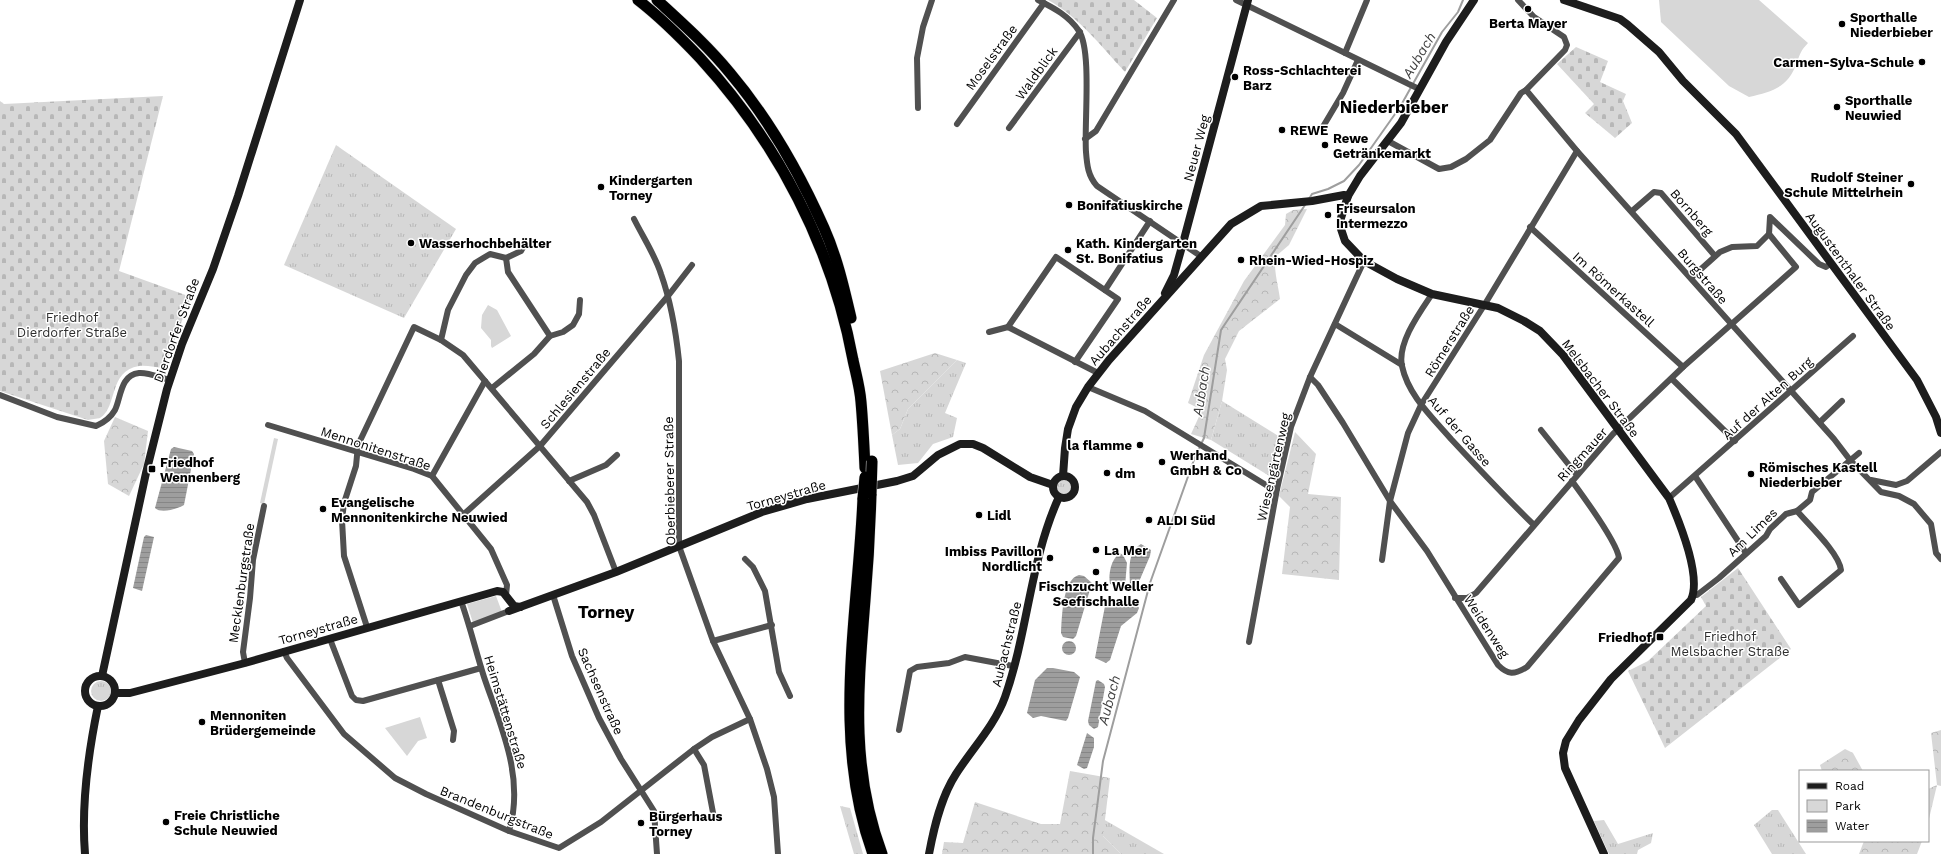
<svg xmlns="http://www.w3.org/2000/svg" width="1941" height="854" font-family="'Work Sans',sans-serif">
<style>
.grass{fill:url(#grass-tufts)}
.forest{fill:url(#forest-crowns)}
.cemetery{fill:url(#cemetery-stones)}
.green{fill:#d7d7d7}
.water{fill:url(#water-rules)}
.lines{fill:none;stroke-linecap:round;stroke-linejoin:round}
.stream{stroke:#9e9e9e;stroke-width:2}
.highway-casing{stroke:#dbdbdb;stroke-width:12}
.street{stroke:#505050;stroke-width:6}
.secondary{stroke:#1d1d1d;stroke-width:8}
.highway{stroke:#000;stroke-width:11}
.highway-bridge-casing{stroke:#dbdbdb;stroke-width:12;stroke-linecap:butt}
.highway-bridge{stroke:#000;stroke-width:11}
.poi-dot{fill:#000;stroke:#fff;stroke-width:1.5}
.labels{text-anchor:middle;stroke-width:3;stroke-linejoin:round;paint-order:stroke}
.poi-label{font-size:13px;font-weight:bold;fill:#000;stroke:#fff;text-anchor:start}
.street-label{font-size:13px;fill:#000;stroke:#fff}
.park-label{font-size:13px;fill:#2e2e2e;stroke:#fff}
.water-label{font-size:14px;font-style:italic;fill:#3f3f3f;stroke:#fff}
.district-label{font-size:17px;font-weight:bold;fill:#000;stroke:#fff}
</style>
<defs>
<pattern id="grass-tufts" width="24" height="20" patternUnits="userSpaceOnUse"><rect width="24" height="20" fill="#d7d7d7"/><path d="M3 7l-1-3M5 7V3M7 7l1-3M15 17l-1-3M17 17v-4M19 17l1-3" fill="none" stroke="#b7b7b7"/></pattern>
<pattern id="forest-crowns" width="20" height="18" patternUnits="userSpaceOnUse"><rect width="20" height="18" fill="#d7d7d7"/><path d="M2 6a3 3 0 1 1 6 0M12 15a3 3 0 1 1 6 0" fill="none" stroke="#b7b7b7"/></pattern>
<pattern id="cemetery-stones" width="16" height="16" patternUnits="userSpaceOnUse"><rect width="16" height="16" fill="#d7d7d7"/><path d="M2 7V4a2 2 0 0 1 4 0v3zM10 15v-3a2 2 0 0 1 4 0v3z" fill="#b7b7b7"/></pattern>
<pattern id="water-rules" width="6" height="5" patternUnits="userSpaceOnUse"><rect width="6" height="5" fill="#9e9e9e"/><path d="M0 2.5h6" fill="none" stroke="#868686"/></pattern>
</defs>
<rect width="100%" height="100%" fill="#fff"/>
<g class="grass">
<path d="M336,145l120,84 -52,89 -120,-53z"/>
<path d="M957,360l9,3 -21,50 12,5 -4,19 -20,7 -15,19 -20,2 -6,-30 8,-6 8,-20z"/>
<path d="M1222,401l58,36 -9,40 -60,-37z"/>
<circle cx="1064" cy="487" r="7"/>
<circle cx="101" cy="691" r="10"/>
<path d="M840,806l10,2 13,46h-9z"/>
<path d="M1772,810h6l28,44h-34l-18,-29z"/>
<path d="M1103,819l61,35h-43l-18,-18z"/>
<path d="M1604,820l14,24 35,-11 -2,10 -13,7 -1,4h-28l-15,-33z"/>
</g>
<g class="forest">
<path d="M1307,209l-18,36 -14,12c-1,15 3,27 5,42l-41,32 -14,28 2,11 -5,31 -11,39 -20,-6 11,-24 -14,-7 16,-48 40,-74 41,-56 1,-11 7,-4z"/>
<path d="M935,353l22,7 -49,49 -8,20 -8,6 -12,-64z"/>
<path d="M115,417l33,14 -4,33 -15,32 -21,-12 -4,-43z"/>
<path d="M1295,432l21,22 -8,40 33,3 -2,83 -57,-6 8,-67 -11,-11z"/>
<path d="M1941,730v56l-4,-1 -9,38v-34l9,-4 -6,-52z"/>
<path d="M1845,749l8,4 10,18h-41l-2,-6z"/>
<path d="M1070,771l40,7 -7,58 18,18h-179l2,-12 19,1 12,-41 66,22h19z"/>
<path d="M1864,841h58l-5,13h-58z"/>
</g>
<g class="cemetery">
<path d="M1048,0h86l23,18 -32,54c-24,-26 -46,-55 -77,-72z"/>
<path d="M1576,47l32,14 -8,21 26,12 -3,7 9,22 -17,15 -30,-25 9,-9 -37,-40z"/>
<path d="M163,96l-44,175 72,26 -27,71c-7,0 -17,-3 -25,-2 -31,5 -21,41 -39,52 -3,1 -9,1 -12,2l-88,-29v-290l4,3z"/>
<path d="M1738,568l53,81 -126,99 -37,-77 20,-10 58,-55 -5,-9z"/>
</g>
<g class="green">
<path d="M1659,0h100l49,43c-8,9 -7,9 -11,19 -9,26 -24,29 -48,35l-20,-11 -68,-64z"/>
<path d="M488,305l9,5 14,26 -19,12 -1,-2v-6l-10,-12 1,-13z"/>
<path d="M274,438l4,1 -14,65 -4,-1z"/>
<path d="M496,596l6,16 -29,11 -6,-19z"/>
<path d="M420,717l7,21 -9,3 -11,15 -22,-28z"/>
</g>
<g class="water">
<path d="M174,447l18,4 2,3 -10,51c-7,4 -23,9 -29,3l16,-59z"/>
<path d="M146,535l8,2 -12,54 -9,-3 11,-51z"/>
<path d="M1141,544l10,6 -1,6 -15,35 -5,-5c0,-14 -4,-33 11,-42z"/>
<path d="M1120,553l3,2 4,8 -2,23 -3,1 -12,-3c-2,-10 1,-25 10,-31z"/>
<path d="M1079,575l5,1 8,7 -16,53 -3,3 -10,-2 -2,-4c1,-14 1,-54 18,-58z"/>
<path d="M1111,600c11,0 22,-2 28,8l-2,5 -16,13 -11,34 -4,3 -11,-5 10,-52z"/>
<circle cx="1069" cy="648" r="7"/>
<path d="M1053,668l21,4 6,5 -12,41 -2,3 -25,-5 -8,2 -6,-5 8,-33 12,-12z"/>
<path d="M1098,680l6,4 1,3 -7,40 -4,2 -5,-4 -1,-4 8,-40z"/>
<path d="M1087,733l7,5v9l-7,21 -3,1 -7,-4z"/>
</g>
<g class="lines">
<g class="stream">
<path d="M1309,199l3,-5 16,-5 16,-8 15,-16 41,-58 42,-75 16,-20 5,-12"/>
<path d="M1093,854v-16l10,-77 47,-178 45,-126 9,-19 17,-108 84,-125"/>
</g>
<defs>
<g id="highway">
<path d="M638,0c22,17 43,38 62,58 78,85 132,189 153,302 3,14 7,28 8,42 2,22 3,44 4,66"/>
<path d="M657,0c25,23 51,46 73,73 38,45 70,101 94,155 13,29 20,60 27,90"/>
<path d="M871,494c-1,35 -3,71 -6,106 -7,89 -15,168 17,254"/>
<path d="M863,498c-5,118 -32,241 10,356"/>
</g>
</defs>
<use href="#highway" class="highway-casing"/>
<g class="street">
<path d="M1038,0c16,8 31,16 41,31 13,20 5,93 7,121 1,13 2,24 11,34l105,71"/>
<path d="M1236,0l183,89"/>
<path d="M1518,0l16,17 30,20 3,8 -2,5 -39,40"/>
<path d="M1345,53l22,-53"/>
<path d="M918,108l-1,-50 6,-31 9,-27"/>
<path d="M957,124l87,-121"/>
<path d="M1009,128l71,-96"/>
<path d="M1321,130l22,-37 15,-33"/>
<path d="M1085,139l11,-8 78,-131"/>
<path d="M1388,141l51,28 12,-2 15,-8 24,-19 31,-47 5,-3 51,61 257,288 16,21 31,32 18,4 15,8 17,20 5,29 5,6"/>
<path d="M1632,211l22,-19 7,1 54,63"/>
<path d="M634,219c9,18 21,36 27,55 10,28 15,58 18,87v185l34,95 37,78 17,50 7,28 4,57"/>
<path d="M1530,227l153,140"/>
<path d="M506,258l2,14 42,64"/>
<path d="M1691,278l29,-26 12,-5 25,-1 12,-12 1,-17 49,47 7,3 5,-4"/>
<path d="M1105,290l45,-69"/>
<path d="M1432,294c-12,18 -35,49 -30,72 6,29 30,51 49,73 27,29 54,58 83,86"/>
<path d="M1335,324l67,41"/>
<path d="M1008,327l48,-70 62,42 -43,63"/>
<path d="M989,332l19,-5 90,46"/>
<path d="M441,340l7,-30 18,-35 9,-12 15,-9 16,4 15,-7 5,-9"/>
<path d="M1310,377l8,8 25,38 47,78 37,50 71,114c10,10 16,10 29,2l92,-109c-2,-16 -36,-62 -47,-77"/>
<path d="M1672,379l63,62"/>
<path d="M1088,387l57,24 121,74 11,4"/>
<path d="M492,388l42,-34 16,-18 13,-4 10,-7 6,-11 1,-14"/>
<path d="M0,395l57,22 39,9c7,-3 15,-9 19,-16 6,-12 5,-35 24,-37 9,-1 22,5 31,7"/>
<path d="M1820,422l22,-21"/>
<path d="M268,425l146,44 18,7 59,73 16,36 -1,10"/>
<path d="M1541,430l36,45"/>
<path d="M432,476l53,-95"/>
<path d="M1695,476l51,77"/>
<path d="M1871,480l25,5 11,-4 34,-29"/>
<path d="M569,481l37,-16 11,-10"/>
<path d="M1669,498l184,-162"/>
<path d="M464,514l76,-68 128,-150 24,-31"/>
<path d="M745,559l8,8 12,24 14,81 11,24"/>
<path d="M1382,560l8,-59 18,-68 13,-28 64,-101 92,-153"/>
<path d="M1781,579l18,26 42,-35c-2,-17 -32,-45 -44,-59"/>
<path d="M553,595l19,61 27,62 22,41 33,52 3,43"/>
<path d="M1693,595h4l22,-17 47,-42 4,-7 16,-15 11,-3 13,-11 2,-8 47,-39"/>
<path d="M1455,598h12l9,-5 137,-159 70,-67 113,-100 -27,-33"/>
<path d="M461,601c9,25 15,51 23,76 17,50 41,101 25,154"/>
<path d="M470,626l39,-15"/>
<path d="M367,627l-23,-71 -2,-36 2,-17 12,-37 2,-21 56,-118 27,13 22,15 124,147 7,13 22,57"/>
<path d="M330,639l22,57 4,4 7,1 118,-33"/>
<path d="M713,641l59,-16"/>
<path d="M1249,642l28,-153 14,-62 19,-50 54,-116"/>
<path d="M284,651l3,7 57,76 51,44 31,16 83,37 50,17 42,-26 93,-73 18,-12 38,-18"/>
<path d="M245,663l-2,-11 7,-54 3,-38 11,-54"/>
<path d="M438,680l16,51 -1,9"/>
<path d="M899,730l11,-59 7,-4 32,-4 16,-6 48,9"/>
<path d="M694,749l10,16 10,53"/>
</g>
<g class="secondary">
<path d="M1474,0l-28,42 -45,81 -41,53 -12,20 -7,22v11l4,12 19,20 33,18 35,15 66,14 26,13 16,10 23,24 106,143c10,23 33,78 22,102l-80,79 -32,41 -13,21 -3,12 2,15 39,86"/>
<path d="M1564,0l56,19 8,6 31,27 24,29 53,53 181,246 19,37 5,16"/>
<path d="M1165,293l9,-18 9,-32 65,-243"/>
<circle cx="1064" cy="487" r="11"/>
<path d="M1063,476l2,-28 3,-19 8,-22 12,-20 21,-27 122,-136 30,-18 51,-5 32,-6 4,1"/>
<path d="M509,611l107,-39 146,-60 45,-13 90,-18 16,-5 25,-21 22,-11h13l10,4 47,29 23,8"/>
<path d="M102,676l44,-203 21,-84 15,-45 31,-75 25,-73 62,-196"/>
<circle cx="100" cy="691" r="15"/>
<path d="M115,693h15l115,-30 252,-72 6,1 11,14 6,1"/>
<path d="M85,854c-4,-49 3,-100 13,-148"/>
<path d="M929,854c5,-27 12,-57 27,-80 16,-25 39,-49 49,-77 23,-65 25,-137 54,-200"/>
</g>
<use href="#highway" class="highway"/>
<defs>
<g id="highway-bridge">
<path d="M871,494l1,-33"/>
<path d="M863,498l2,-21"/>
</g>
</defs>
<use href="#highway-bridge" class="highway-bridge-casing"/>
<use href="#highway-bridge" class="highway-bridge"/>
</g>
<g class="poi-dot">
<circle cx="1528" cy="9" r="4"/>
<circle cx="1842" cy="24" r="4"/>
<circle cx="1922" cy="62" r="4"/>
<circle cx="1235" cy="77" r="4"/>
<circle cx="1837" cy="107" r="4"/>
<circle cx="1282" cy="130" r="4"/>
<circle cx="1325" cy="145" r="4"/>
<circle cx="1911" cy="184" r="4"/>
<circle cx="601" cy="187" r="4"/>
<circle cx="1069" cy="205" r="4"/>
<circle cx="1328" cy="215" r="4"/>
<circle cx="411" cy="243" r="4"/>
<circle cx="1068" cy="250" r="4"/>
<circle cx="1241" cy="260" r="4"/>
<circle cx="1140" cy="445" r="4"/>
<circle cx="1162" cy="462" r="4"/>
<rect x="148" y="465" width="8" height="8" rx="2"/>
<circle cx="1107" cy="473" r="4"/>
<circle cx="1751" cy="474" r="4"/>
<circle cx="323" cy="509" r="4"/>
<circle cx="979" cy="515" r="4"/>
<circle cx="1149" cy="520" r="4"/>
<circle cx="1096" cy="550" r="4"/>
<circle cx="1050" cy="558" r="4"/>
<circle cx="1096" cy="572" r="4"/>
<rect x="1656" y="633" width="8" height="8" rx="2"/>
<circle cx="202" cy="722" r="4"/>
<circle cx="166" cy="822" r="4"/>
<circle cx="641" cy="823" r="4"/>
</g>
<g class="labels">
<g class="poi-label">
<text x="1850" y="22">Sporthalle<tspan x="1850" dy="15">Niederbieber</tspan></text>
<text x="1528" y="28" text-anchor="middle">Berta Mayer</text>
<text x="1914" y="67" text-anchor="end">Carmen-Sylva-Schule</text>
<text x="1243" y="75">Ross-Schlachterei<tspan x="1243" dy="15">Barz</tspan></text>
<text x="1845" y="105">Sporthalle<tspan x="1845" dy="15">Neuwied</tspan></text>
<text x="1290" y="135">REWE</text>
<text x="1333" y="143">Rewe<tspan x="1333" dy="15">Getränkemarkt</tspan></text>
<text x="1903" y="182" text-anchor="end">Rudolf Steiner<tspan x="1903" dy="15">Schule Mittelrhein</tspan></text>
<text x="609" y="185">Kindergarten<tspan x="609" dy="15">Torney</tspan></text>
<text x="1077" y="210">Bonifatiuskirche</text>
<text x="1336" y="213">Friseursalon<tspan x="1336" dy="15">Intermezzo</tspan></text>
<text x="419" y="248">Wasserhochbehälter</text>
<text x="1076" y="248">Kath. Kindergarten<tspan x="1076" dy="15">St. Bonifatius</tspan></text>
<text x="1249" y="265">Rhein-Wied-Hospiz</text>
<text x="1132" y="450" text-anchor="end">la flamme</text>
<text x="1170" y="460">Werhand<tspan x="1170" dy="15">GmbH &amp; Co</tspan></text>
<text x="160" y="467">Friedhof<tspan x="160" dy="15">Wennenberg</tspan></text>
<text x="1759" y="472">Römisches Kastell<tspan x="1759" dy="15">Niederbieber</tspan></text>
<text x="1115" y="478">dm</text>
<text x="331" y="507">Evangelische<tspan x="331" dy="15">Mennonitenkirche Neuwied</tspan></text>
<text x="987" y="520">Lidl</text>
<text x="1157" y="525">ALDI Süd</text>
<text x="1104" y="555">La Mer</text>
<text x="1042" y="556" text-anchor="end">Imbiss Pavillon<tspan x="1042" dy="15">Nordlicht</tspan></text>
<text x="1096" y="591" text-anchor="middle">Fischzucht Weller<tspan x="1096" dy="15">Seefischhalle</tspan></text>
<text x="1652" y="642" text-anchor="end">Friedhof</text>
<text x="210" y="720">Mennoniten<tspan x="210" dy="15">Brüdergemeinde</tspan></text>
<text x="174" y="820">Freie Christliche<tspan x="174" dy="15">Schule Neuwied</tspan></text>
<text x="649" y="821">Bürgerhaus<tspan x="649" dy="15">Torney</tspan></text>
</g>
<g class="street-label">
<text transform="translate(991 57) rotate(-54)" y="5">Moselstraße</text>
<text transform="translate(1036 73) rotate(-54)" y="5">Waldblick</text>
<text transform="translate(1196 148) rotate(-75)" y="5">Neuer Weg</text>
<text transform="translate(1692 212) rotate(49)" y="5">Bornberg</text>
<text transform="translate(1851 271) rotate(54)" y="5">Augustenthaler Straße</text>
<text transform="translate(1703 276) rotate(49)" y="5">Burgstraße</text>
<text transform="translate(1614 289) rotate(42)" y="5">Im Römerkastell</text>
<text transform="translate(176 330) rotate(-70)" y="5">Dierdorfer Straße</text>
<text transform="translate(1120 330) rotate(-49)" y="5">Aubachstraße</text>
<text transform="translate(1449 341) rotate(-58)" y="5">Römerstraße</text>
<text transform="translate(575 388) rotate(-50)" y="5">Schlesienstraße</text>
<text transform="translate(1601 388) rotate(53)" y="5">Melsbacher Straße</text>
<text transform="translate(1767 398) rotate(-42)" y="5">Auf der Alten Burg</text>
<text transform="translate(1460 431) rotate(49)" y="5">Auf der Gasse</text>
<text transform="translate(376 448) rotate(18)" y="5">Mennonitenstraße</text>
<text transform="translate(1582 454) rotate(-48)" y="5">Ringmauer</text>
<text transform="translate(1273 467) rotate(-77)" y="5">Wiesengärtenweg</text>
<text transform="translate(669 481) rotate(-91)" y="5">Oberbieberer Straße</text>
<text transform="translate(786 495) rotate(-16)" y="5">Torneystraße</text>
<text transform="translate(1752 532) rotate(-44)" y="5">Am Limes</text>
<text transform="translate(241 583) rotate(-82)" y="5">Mecklenburgstraße</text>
<text transform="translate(1487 626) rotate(57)" y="5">Weidenweg</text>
<text transform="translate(318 629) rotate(-16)" y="5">Torneystraße</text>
<text transform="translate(1006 644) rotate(-76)" y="5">Aubachstraße</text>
<text transform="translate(601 691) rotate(66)" y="5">Sachsenstraße</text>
<text transform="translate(506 712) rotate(73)" y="5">Heimstättenstraße</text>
<text transform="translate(497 812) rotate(22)" y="5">Brandenburgstraße</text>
</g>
<g class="park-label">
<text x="72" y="322">Friedhof<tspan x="72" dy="15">Dierdorfer Straße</tspan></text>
<text x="1730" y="641">Friedhof<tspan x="1730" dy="15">Melsbacher Straße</tspan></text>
</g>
<g class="water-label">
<text transform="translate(1419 55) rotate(-59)" y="5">Aubach</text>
<text transform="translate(1201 391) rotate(-81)" y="5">Aubach</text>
<text transform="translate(1109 700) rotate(-75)" y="5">Aubach</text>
</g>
<g class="district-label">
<text x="1394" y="113">Niederbieber</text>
<text x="606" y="618">Torney</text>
</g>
</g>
<rect x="1799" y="770" width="130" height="72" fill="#ffffff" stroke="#999999"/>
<rect x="1807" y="783" width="20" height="6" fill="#1d1d1d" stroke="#999999"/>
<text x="1835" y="790" font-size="12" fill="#000000">Road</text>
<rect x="1807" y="800" width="20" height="12" fill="#d7d7d7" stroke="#999999"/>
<text x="1835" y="810" font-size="12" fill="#000000">Park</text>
<rect x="1807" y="820" width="20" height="12" fill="url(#water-rules)" stroke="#999999"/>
<text x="1835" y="830" font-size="12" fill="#000000">Water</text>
</svg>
